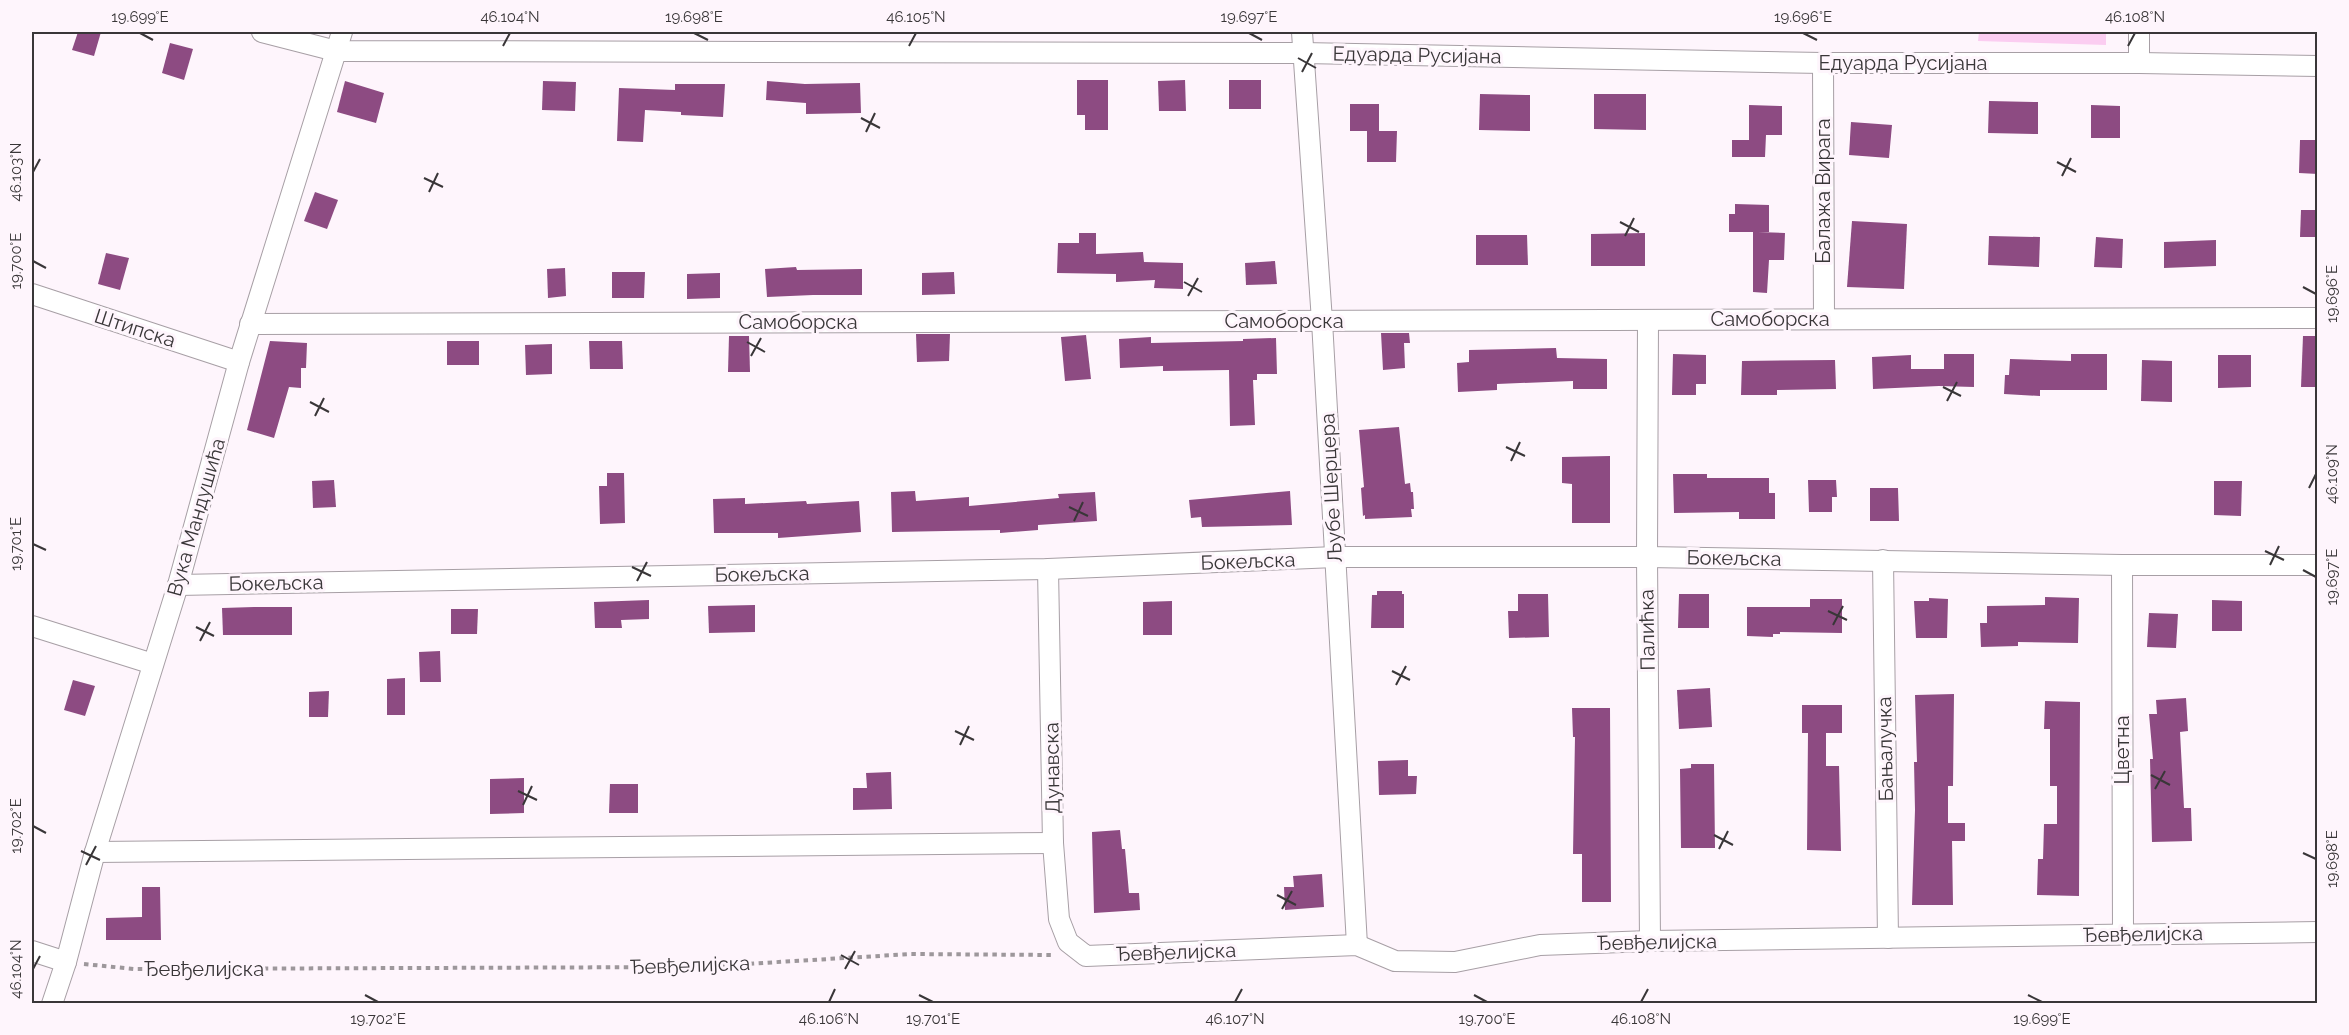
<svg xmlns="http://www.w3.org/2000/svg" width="2349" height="1035" font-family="Raleway,sans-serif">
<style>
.green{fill:#fbcdf1}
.building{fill:#8d4b82}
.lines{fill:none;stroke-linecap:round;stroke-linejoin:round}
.minor-casing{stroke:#a79fa5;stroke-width:22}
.path{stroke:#9d979b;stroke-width:4;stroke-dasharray:4.5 4.5;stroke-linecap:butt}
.minor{stroke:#fff;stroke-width:20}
.ticks{fill:none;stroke:#393638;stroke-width:2}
.labels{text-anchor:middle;stroke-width:6;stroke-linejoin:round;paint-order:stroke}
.street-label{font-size:20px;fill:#393638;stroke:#fef5fc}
.neatline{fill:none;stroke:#393638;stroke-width:2}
.ticks-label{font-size:15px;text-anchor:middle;fill:#393638}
</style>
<rect width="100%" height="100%" fill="#fef5fc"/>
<path class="green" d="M1979,32h127v13l-128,-4z"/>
<g class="building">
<path d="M78,32h23l-7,24 -22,-6z"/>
<path d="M170,43l23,6 -9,31 -22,-7z"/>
<path d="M1077,80h31v50h-23v-15h-8z"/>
<path d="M1185,80l1,31h-27l-1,-30z"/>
<rect x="1229" y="80" width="32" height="29"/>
<path d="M345,81l39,12 -8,30 -39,-11z"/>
<path d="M543,81l33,1 -1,29 -33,-1z"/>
<path d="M767,81l38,3 55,-1 1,30 -55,1v-11l-40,-3z"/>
<path d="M675,84h50l-2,33 -42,-2v-3l-36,-2 -2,32 -26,-1 2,-53 56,2z"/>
<path d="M1480,94l50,1v36l-51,-1z"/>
<path d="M1594,94h52v36l-52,-1z"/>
<path d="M1989,101l49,1v32l-50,-1z"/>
<path d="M1350,104h29v27h18l-1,31h-29v-31h11h-28z"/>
<path d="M1749,105l33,1v29h-16l-1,22h-33v-17h17z"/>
<path d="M2091,105l29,1v32h-29z"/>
<path d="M1851,122l41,3 -3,33 -40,-3z"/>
<path d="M2300,140h18v34l-19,-1z"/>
<path d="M315,192l23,8 -11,29 -23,-8z"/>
<path d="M1735,204l34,1v27h-11l27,1 -1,27h-15l-2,33 -14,-1v-60h-24v-18h6z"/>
<path d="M2301,210h17v27h-18z"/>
<path d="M1852,221l55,3 -3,65 -57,-2z"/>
<path d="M1079,233h17v21l47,-2 1,10 39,1v26l-29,-1 1,-8 -39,2v-8l-59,-1 1,-30h21z"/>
<path d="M1645,233v33h-54v-32z"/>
<path d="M1476,235h51l1,30h-52z"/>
<path d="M1989,236l51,1 -1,30 -51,-2z"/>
<path d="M2096,237l27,2 -1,29 -28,-1z"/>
<path d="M2216,240v26l-52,2v-26z"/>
<path d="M106,253l23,5 -9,32 -22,-6z"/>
<path d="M1275,261l2,23 -31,1 -1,-22z"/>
<path d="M796,267l1,3 65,-1v26h-49l-46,2 -2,-28z"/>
<path d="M565,268l1,28 -18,2 -1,-29z"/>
<path d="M612,272h33l-1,26h-32z"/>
<path d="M954,272l1,22 -33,1v-22z"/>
<path d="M720,273v25l-33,1v-25z"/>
<path d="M1381,333h28l1,10h-6l1,25 -22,2z"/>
<path d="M916,334h34l-1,27 -32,1z"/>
<path d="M1086,335l5,44 -26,2 -4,-44z"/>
<path d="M729,336h20l1,36h-22z"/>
<path d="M2303,336h15v51h-17z"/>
<path d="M1151,337v6l92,-2v-2l33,-1 1,36h-20v6h-4l2,45 -25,1 -1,-56 -66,1v-5l-43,2 -1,-29z"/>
<path d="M270,341l37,2 -1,25h-5v20l-12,-1 -15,51 -27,-8z"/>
<rect x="447" y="341" width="32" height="24"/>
<path d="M589,341h33l1,28h-33z"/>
<path d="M552,344v30l-26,1 -1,-30z"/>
<path d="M1556,348l1,10 50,1v30h-34v-8l-76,3v6l-39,2 -1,-29 12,-1v-12z"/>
<path d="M1673,354l33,1v29h-10v11h-24z"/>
<path d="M1944,354h30v33l-35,-1 -66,3 -1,-32 39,-2v14h33z"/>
<path d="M2071,354h36v36h-67v6l-36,-2 1,-19h4l1,-16 61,2z"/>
<path d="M2218,355h33v32l-33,1z"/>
<path d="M1835,360l1,29 -59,1v5h-36l1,-34z"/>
<path d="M2142,360l30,1v41l-31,-1z"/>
<path d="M1399,427l6,57 5,-1 1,9h2l1,17h-3l1,8 -47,2v-4l-2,1 -2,-28 3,-1 -5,-57z"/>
<path d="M1610,456v67h-38v-39l-10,-1v-26z"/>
<path d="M607,473h17l1,50 -25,1 -1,-38h8z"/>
<path d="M1673,474h34v4h62v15h6v26h-36v-7l-65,1z"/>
<path d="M334,480l2,27 -23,1 -1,-27z"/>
<path d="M1808,480h28l1,17h-5v15h-23z"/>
<path d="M2214,481h28l-1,35 -27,-1z"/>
<path d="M1870,488h28l1,33h-29z"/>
<path d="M915,491l1,10 53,-4v9l90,-8 -1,-4 37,-2 2,29 -59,4v5l-38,3v-3l-108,2 -1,-40z"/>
<path d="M1290,491l2,34 -90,2 -1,-10 -10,1 -2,-18z"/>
<path d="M745,498v6l61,-3 1,3 52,-3 2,31 -83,6v-5h-64l-1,-34z"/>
<path d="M1377,591h25v3h2v34h-33l1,-33h5z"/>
<path d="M1518,594h30l1,43 -40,1 -1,-27h10z"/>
<path d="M1679,594h30v34h-31z"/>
<path d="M2045,597l34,1 -1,45 -60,-1v4l-37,1 -1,-24h7v-17l58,-1z"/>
<path d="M1929,598l19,1 -1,39h-31l-2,-37h15z"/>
<path d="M1810,599h32v34l-62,-1v2h-7v3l-26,-1v-29h63z"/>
<path d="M649,600v19l-28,1 1,8h-27l-1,-26z"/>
<path d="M2212,600l30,1v30h-30z"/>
<path d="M1172,601v34h-29v-33z"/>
<path d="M755,605v27l-46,1 -1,-27z"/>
<path d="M254,607h38v28h-69l-1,-27z"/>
<path d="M451,609h27l-1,25h-26z"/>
<path d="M2149,613l29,1 -2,34 -29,-1z"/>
<path d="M440,651l1,31h-21l-1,-30z"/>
<path d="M405,678v37h-18v-36z"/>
<path d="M73,680l22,6 -10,30 -21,-6z"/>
<path d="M1710,688l2,39 -33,2 -2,-39z"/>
<path d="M329,691l-1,26h-19v-25z"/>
<path d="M1954,694l-1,92h-5v37h17v18h-13l1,64h-41l3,-95 -1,-48h3l-2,-67z"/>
<path d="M2186,698l2,33 -8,1 4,76h7l1,33 -40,1 -2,-83h3l-4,-45h8l-1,-14z"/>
<path d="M2045,701l35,1 -1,194 -42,-1 1,-36h5l1,-35h13v-38h-7v-57h-6z"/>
<path d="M1802,705h40v28h-16v33h13l2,85 -34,-1 1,-117h-6z"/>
<path d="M1572,708h38l1,194h-29v-48h-9l2,-117h-2z"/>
<path d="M1408,760v16h9l-1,18 -37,1 -1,-34z"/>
<path d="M1691,764h23l1,84h-34l-1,-79 11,-1z"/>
<path d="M891,772l1,37 -39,1v-22h14l-1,-15z"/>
<path d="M524,778v35l-34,1v-35z"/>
<path d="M610,784h28v29h-29z"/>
<path d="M1120,830l2,19h3l4,44h10l1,17 -46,3 -2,-81z"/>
<path d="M1322,874l2,33 -39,3 -1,-23h10l-1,-11z"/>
<path d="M142,887h18l1,53h-55v-22l36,-1z"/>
</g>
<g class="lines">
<defs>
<g id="minor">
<path d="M262,32l74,19 967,2 520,10h316l179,3"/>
<path d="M1302,32l20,289 35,624"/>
<path d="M2139,32v31"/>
<path d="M1823,63l1,256"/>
<path d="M32,294l207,68"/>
<path d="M1648,320l-1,237 3,384"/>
<path d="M250,324l2068,-6"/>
<path d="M1883,560l5,378"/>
<path d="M2122,565l1,369"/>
<path d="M1048,569l5,274 6,76 9,23 18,14 271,-11 38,16 60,1 85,-17 110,-4 668,-9"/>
<path d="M178,585l870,-16 287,-12h312l475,8h196"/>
<path d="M32,626l121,38"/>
<path d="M95,852l958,-9"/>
<path d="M32,951l34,11"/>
<path d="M52,1004l14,-42 29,-110 83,-267 61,-223 103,-330"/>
</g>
</defs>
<use href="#minor" class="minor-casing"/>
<path class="path" d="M84,964l50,5 562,-2 215,-13 143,1"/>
<use href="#minor" class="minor"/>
</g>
<path class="ticks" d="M140,33l13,7M694,33l14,7M1249,33l13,7M1803,33l14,7M503,46l7,-13M909,46l7,-13M2128,46l7,-13M1298,58l18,10M1302,72l10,-19M861,118l19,10M866,132l9,-19M2057,162l19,10M33,172l7,-13M2062,176l9,-18M424,178l19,9M429,192l9,-19M1620,222l19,10M1625,236l9,-18M33,261l13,7M1184,282l18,10M2303,287l13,7M1188,296l10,-18M747,342l18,10M751,356l10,-18M1943,387l18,9M1947,401l10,-19M310,402l19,10M315,416l9,-18M1506,447l19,9M1511,461l9,-19M2309,488l7,-14M1069,507l19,9M1074,521l9,-19M33,544l13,6M2265,551l19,9M2270,565l9,-19M632,567l19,9M2303,570l13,7M637,581l10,-19M1828,611l19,9M1833,625l10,-19M196,627l18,9M200,641l10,-19M1392,671l18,9M1396,685l10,-19M955,731l19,9M960,745l9,-19M2151,775l19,10M2155,789l10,-18M518,791l19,9M523,805l9,-19M33,826l13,7M1714,835l19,10M1719,849l9,-18M81,851l19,9M2303,853l13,6M86,865l10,-19M1277,895l19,10M1282,909l10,-18M841,955l18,10M33,969l7,-13M845,969l10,-18M365,995l13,7M919,995l14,7M1474,995l13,7M2028,995l14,7M829,1002l6,-13M1235,1002l7,-13M1641,1002l7,-13"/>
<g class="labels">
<g class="street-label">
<text transform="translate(1417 55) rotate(1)" y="7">Едуарда Русијана</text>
<text x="1903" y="70">Едуарда Русијана</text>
<text transform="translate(1823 191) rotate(-90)" y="7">Балажа Вирага</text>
<text x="1770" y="326">Самоборска</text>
<text x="1284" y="328">Самоборска</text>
<text x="798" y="329">Самоборска</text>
<text transform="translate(135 328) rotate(18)" y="7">Штипска</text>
<text transform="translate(1331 488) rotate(-93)" y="7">Љубе Шерцера</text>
<text transform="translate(196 517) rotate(-74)" y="7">Вука Мандушића</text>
<text transform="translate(1734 558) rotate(1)" y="7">Бокељска</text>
<text transform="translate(1248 561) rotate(-2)" y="7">Бокељска</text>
<text transform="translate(762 574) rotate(-1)" y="7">Бокељска</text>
<text transform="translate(276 583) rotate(-1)" y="7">Бокељска</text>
<text transform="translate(1647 630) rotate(-91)" y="7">Палићка</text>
<text transform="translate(1885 749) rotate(-91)" y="7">Бањалучка</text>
<text transform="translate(2122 750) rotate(-90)" y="7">Цветна</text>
<text transform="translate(1052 768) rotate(-91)" y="7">Дунавска</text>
<text transform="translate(2143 934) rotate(-1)" y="7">Ђевђелијска</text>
<text transform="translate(1657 942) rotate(-1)" y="7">Ђевђелијска</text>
<text transform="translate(1176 952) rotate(-2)" y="7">Ђевђелијска</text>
<text transform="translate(690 965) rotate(-2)" y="7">Ђевђелијска</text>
<text x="204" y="976">Ђевђелијска</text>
</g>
</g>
<rect width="2349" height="1035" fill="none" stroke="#fef5fc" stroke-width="66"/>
<rect x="33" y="33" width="2283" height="969" class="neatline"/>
<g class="ticks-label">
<text x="140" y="22">19.699°E</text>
<text x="510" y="22">46.104°N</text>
<text x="694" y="22">19.698°E</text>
<text x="916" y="22">46.105°N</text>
<text x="1249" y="22">19.697°E</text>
<text x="1803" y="22">19.696°E</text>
<text x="2135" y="22">46.108°N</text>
<text transform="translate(16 172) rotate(-90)" y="5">46.103°N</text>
<text transform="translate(16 261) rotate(-90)" y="5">19.700°E</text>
<text transform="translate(2332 294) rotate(-90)" y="5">19.696°E</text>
<text transform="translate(2332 474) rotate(-90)" y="5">46.109°N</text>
<text transform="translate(16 544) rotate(-90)" y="5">19.701°E</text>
<text transform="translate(2332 577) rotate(-90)" y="5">19.697°E</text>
<text transform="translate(16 826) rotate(-90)" y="5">19.702°E</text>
<text transform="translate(2332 859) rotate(-90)" y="5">19.698°E</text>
<text transform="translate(16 969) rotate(-90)" y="5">46.104°N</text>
<text x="378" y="1024">19.702°E</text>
<text x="829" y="1024">46.106°N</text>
<text x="933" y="1024">19.701°E</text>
<text x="1235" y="1024">46.107°N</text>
<text x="1487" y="1024">19.700°E</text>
<text x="1641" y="1024">46.108°N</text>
<text x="2042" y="1024">19.699°E</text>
</g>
</svg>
